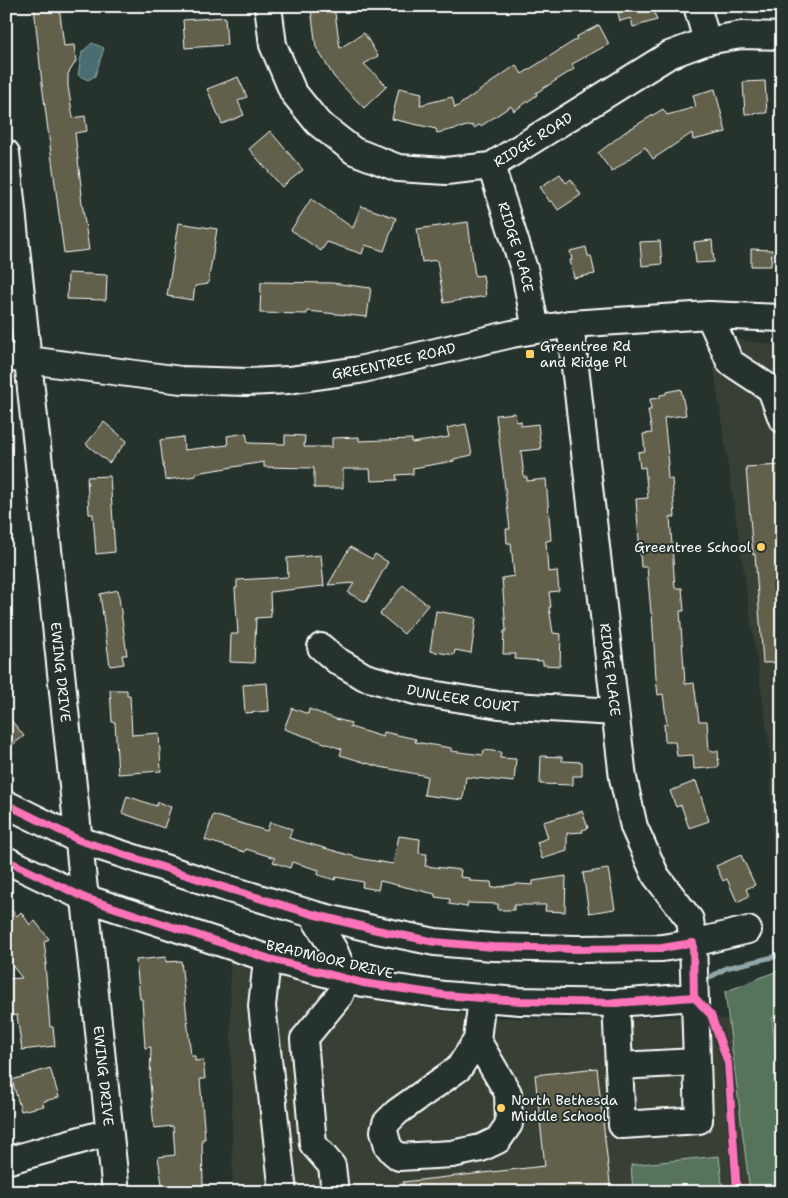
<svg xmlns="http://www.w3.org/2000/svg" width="788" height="1198" font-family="'Shantell Sans',sans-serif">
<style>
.built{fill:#384036}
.green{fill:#56735b;stroke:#aab9ad}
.water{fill:#4a6d70;stroke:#92a7a9}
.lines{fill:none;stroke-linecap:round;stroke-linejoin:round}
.stream{stroke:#92a7a9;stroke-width:5}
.building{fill:#625f4b;stroke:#fff}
.minor-casing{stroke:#fff;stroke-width:30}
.minor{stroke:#26332d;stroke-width:26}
.cycleway-casing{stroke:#26332d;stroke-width:11}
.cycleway{stroke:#fb73b8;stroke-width:8}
.poi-dot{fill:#ffd166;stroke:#26332d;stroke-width:2}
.labels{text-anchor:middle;stroke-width:4;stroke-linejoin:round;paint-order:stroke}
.street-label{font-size:14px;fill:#fff;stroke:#26332d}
.poi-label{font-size:14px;fill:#fff;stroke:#26332d;text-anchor:start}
</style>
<rect width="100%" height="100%" fill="#26332d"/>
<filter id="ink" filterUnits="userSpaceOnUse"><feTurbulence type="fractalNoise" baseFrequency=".02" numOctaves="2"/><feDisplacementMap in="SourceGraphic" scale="10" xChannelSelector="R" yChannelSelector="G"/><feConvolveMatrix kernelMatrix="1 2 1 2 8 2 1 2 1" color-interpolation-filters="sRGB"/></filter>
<g filter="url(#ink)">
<g class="built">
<path d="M709,335l73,11v584l-8,-26 -4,-155z"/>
<path d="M230,961l110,34 141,22 80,3 146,-4 54,9 19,167h-547z"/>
</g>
<g class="green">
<path d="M782,969v47l-10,2 10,83v91h-32l-25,-200z"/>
<path d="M719,1156l4,36h-90l-2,-27z"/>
</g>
<path class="water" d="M92,43l12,5 -9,28 -7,4 -10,-5 4,-23z"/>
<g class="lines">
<path class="stream" d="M709,978l17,-10 56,-13"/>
</g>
<g class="building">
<path d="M34,6h25l5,40 10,-1 2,16 -8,13v12l5,32 12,-2 2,15 -12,2 7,62 -1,1 8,54 -25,3 -22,-169z"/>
<path d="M334,6l6,42 24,-15 14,23 -14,8 23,22 -23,22 -30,-31 -18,-30 -5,-38z"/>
<path d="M616,6h42l1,5 -5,1 3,8 -24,7 -2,-9 -11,3z"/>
<path d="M225,17l2,28 -42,3 -2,-28z"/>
<path d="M599,25l10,19 -37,20 2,5 -38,24 1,2 -23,16 -3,-5 -30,20 -2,-1 -5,3 -2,-3 -35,8 -1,-4 -44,-10 7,-31 23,5 -2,12 32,-8 3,11 61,-43 6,9 55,-35 -1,-2z"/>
<path d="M238,77l9,20 -9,4 6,14 -22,9 -15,-35z"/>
<path d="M765,81l2,32 -22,1 -2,-32z"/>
<path d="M715,89l11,43 -33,8 -1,-7 -39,26 -8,-12 -33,25 -14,-19 27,-21 38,-23 4,6 29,-8 -3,-12z"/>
<path d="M270,131l33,39 -21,17 -33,-38z"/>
<path d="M560,174l6,9 5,-4 10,16 -23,15 -6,-9 -2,1 -10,-15z"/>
<path d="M311,199l42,29 8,-22 35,12 -12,33 -19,-6 -3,9 -35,-12 -6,9 -30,-21z"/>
<path d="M468,222l7,54 8,-1 3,21 -42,7 -7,-43 -15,2 -5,-33z"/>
<path d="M179,223l38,6 -9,55 -13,2 -2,14 -26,-4z"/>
<path d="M712,240l2,22 -18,1 -2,-21z"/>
<path d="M660,241l2,23 -20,2 -2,-24z"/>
<path d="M586,247l2,9h3l4,18 -21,4 -4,-18h2l-2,-9z"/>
<path d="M751,249l21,1 -1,16h-20z"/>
<path d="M68,273l39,2 -1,25 -39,-1z"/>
<path d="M261,282l71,1 39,5 -4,29 -60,-6v3l-47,-1z"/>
<path d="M681,389l5,26 -22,3 5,47h-2l1,14h4l3,38h-5l5,71h7l2,23h-4l5,73 9,-1 5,38h8l2,30h9l1,16 -25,2 -1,-14 -16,1 -2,-14h-10l-1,-18h3l-4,-30 -5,1 -2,-17 -4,-65h-1l-4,-46h-6l-5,-68 12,-1 -3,-31 -5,1 -2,-16 7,-1 -2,-17 9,-1 -4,-23h3l-1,-11 10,-1v-3l6,-1v-2z"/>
<path d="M515,413l1,9 5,-1v5l17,-2 3,25 -20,2 3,26h3v4l19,-2 5,61 -5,1 2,31 9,-1 2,20 -10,1 2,15h-2l4,26 8,1 -1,32 -17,-1v-4l-28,-2 1,-5h-13l1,-23h2l-4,-53 12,-2 -3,-33h-4l-1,-14h4l-14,-114z"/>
<path d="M104,422l23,19 -18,22 -23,-19z"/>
<path d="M466,424l6,31 -18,4v2l-41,7v6l-17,1 1,5 -26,1 -1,-12h-27v19h-29v-20l-50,-1v-5l-68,11v3l-31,4 -5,-40 23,-3 1,13 44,-5 -1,-9 19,-3 2,10 37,1v-9l20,1 -1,11h28v-9l27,-1v4l53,-2v4l37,-6 -2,-9z"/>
<path d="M782,465v197l-19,1 -8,-109 -2,1 -7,-88z"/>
<path d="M110,476l5,76 -19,2 -3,-40h-4l-2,-37z"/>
<path d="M350,547l22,12 3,-5 13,8 -22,40 -18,-9 6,-10 -26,2z"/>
<path d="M321,555l3,31 -54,6 1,25 -15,1 -2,45 -24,-1 1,-28h7l-3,-46h2v-8l51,-3 -1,-19z"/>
<path d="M403,585l25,20 -24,29 -24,-20z"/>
<path d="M118,590l9,65h-5l2,9 -14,2 -10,-72z"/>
<path d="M436,611l40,7 -5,35 -16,-3 -1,5 -24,-4z"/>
<path d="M267,683l2,28 -24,2 -2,-28z"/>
<path d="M110,690h17v5h3l2,40 27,-2 2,38 -43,3 -3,-52h-3z"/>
<path d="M292,708l16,6 1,-5 27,10 15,4 -1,4 33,10 1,-5 32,7 -1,3 36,6v3l32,4 1,-5 17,2 -1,6 16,1 -2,23 -48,-5 -3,23 -39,-5 3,-19 -47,-9 -40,-12 2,-6 -58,-20z"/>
<path d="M6,714l18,22 -18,14z"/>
<path d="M541,756l21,1v4l20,1v14h-9v9l-33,-1z"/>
<path d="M696,781l13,40 -20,7 -8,-23 -5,2 -6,-16z"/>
<path d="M127,796l29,10 2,-4 13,5 -7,21 -42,-15z"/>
<path d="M582,811l6,17 -6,2 1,2 -16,1v18l-25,8 -5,-17 11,-4 -5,-16z"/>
<path d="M213,815l54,16 3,-9 22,7 -3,9 74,21 30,5 6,-28 21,3 -1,14 8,1 -2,12 36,4 -1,7 10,1v3l21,1 1,6 25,-4 16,1v-4l33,-5 -1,36 -20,-1 1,-6h-32v5h-16v-6l-30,-1 -1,4 -18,-3 1,-5 -15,-2v-3l-55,-13 -2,9 -16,-3 1,-5 -27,-5 -1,3 -17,-5 1,-5 -27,-8 -2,6 -17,-6 2,-4 -29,-9 -1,3 -40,-12z"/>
<path d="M741,855l14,30 -9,4 3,7 -12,6 -10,-23 -4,2 -7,-15z"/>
<path d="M608,869l7,40 -26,4 -6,-40z"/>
<path d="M6,904l11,12 4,-4 9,13 5,-4 14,18 -5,3 3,22h-2l5,63h3l2,19 -33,4 -5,-35 -11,1v-37l16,-1 -16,-20z"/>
<path d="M166,957v5l15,-1 10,95h4v5l8,-1 2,19h-5l5,60h-3l1,46 -40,6 -5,-34 17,-2 -2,-29 -19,2 -4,-46 1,-35 -6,1 -3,-49h-2l-4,-39z"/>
<path d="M50,1068l9,29 -17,5 2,4 -23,5 -9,-31z"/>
<path d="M597,1068l14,124h-208v-10l142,-16 -10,-91z"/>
</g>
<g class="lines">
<defs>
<g id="minor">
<path id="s1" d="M268,6l5,39 20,47 25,31 36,28 44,17 48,3 45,-5 178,-111 38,-14 34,-6 41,1"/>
<path d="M697,6l10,35"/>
<path id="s2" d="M6,153l110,1039"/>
<path id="s3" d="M491,166l34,106 11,58"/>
<path d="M709,315l21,47 41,27 11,2"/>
<path id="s4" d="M570,324l53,454 11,49 22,49 34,44 3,23 6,177 -77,5 -3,-59 77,-4"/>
<path id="s5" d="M6,357l175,23 66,2 42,-2 70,-10 153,-36 58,-10 139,-9 73,3"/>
<path d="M771,389l11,30"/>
<path id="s6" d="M321,647l15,13 29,17 54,15 80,13 116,7"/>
<path d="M6,804l73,36 150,49 83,25 65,16 58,12 57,5 86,2 84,-1 31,-5 55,-13"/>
<path d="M6,860l79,38 185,61 93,24 81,12 76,6 96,2 78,-6"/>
<path d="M312,914l22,36 12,29 -6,16 -36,44 9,105 19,22 3,26"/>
<path d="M270,959l-4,10 -4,37 21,186"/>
<path d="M616,1003l3,63"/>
<path d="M477,1040l31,53 1,31 -11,16 -17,8 -29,6 -53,3 -6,-5 -5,-6 -4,-15 2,-8 11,-11 62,-44 18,-28 5,-42"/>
<path d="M6,1161l103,-29"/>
</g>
</defs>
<use href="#minor" class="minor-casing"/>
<use href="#minor" class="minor"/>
<defs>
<g id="cycleway">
<path d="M6,804l73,36 150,49 83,25 65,16 58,12 57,5 86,2 84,-1 31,-5 1,54"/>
<path d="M6,860l79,38 185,61 93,24 81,12 76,6 96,2 78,-6"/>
<path d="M694,997l17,18 17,48 9,129"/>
</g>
</defs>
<use href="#cycleway" class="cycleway-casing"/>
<use href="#cycleway" class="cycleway"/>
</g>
</g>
<g class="poi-dot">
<rect x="525" y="349" width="10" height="10" rx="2.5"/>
<circle cx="761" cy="547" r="5"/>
<circle cx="501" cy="1108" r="5"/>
</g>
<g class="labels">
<g class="street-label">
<text dy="5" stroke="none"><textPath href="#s1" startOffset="366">RIDGE ROAD</textPath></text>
<text dy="5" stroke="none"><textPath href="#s3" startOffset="85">RIDGE PLACE</textPath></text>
<text dy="5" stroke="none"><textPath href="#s5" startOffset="391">GREENTREE ROAD</textPath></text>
<text dy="5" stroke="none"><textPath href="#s4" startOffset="348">RIDGE PLACE</textPath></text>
<text dy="5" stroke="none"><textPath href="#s2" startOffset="522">EWING DRIVE</textPath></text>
<text dy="5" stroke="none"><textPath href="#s6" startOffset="154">DUNLEER COURT</textPath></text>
<text transform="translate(330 959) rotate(13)" y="5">BRADMOOR DRIVE</text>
<text dy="5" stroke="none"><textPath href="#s2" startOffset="928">EWING DRIVE</textPath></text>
</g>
<g class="poi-label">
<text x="540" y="351">Greentree Rd<tspan x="540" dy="16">and Ridge Pl</tspan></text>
<text x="751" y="552" text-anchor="end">Greentree School</text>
<text x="511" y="1105">North Bethesda<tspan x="511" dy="16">Middle School</tspan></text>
</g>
</g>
<rect width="788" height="1198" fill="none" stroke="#26332d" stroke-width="25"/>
<rect x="12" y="12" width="763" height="1173" fill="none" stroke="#fff" stroke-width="2" filter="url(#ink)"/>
</svg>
